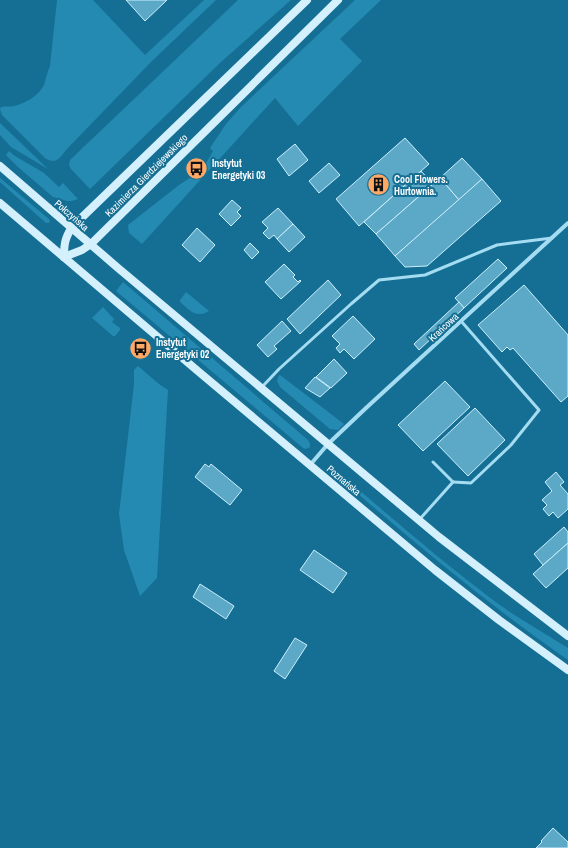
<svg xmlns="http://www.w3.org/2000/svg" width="568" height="848" font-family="'Archivo Narrow',sans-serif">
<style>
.green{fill:#248ab1}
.building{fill:#5ca8c7;stroke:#cceffc}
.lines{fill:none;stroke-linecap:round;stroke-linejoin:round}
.lane{stroke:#a4dcf2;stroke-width:3}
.street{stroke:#a4dcf2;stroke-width:4}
.secondary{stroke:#d3f0fc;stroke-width:8}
.labels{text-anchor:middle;stroke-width:4;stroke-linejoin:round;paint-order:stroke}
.poi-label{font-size:10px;font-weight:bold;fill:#fff;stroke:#156f94;text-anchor:start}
.street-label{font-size:10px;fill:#fff;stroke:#156f94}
</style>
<rect width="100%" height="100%" fill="#156f94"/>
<g class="green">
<path d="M57,0h36l52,55 59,-55h12l-65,62 -85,88c-6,8 -10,15 -21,8l-43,-43 -2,-6 1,-2c4,-1 9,0 13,-1 12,-3 27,-11 31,-24 1,-6 3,-11 5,-16z"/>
<path d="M238,0h53l-70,62 -131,127 -19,-20 -2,-4 1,-5z"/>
<path d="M355,0h26l-41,39 22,22 -64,65 -23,-28 -133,146 -13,-11 -1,-8 51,-40 17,-11 8,-7 9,-16 -3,-3 16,-24 15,-17z"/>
<path d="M0,123l48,46 -37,-22 -11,-12z"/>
<path d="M9,151l6,5 29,17 15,14 4,-4 15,16 -6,2h-5l-14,-4 -35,-30 -12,-12z"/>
<path d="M0,178l50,42 -1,3h-3l-46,-41z"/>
<path d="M123,282l185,158 2,4v3l-4,2 -3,-1 -187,-157z"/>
<path d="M186,292l23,19c-14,8 -19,-1 -29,-9v-2z"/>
<path d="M103,307l11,12 -2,3 8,6v2l-5,6h-2l-21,-18z"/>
<path d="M138,366l21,18 9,6 -11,188 -17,18 -16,-46 -5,-36 15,-130v-14z"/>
<path d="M279,375h1l64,49 -6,6 -8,-1 -50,-42 -3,-6z"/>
<path d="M329,466h2c53,45 106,92 162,134 24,18 50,32 75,48v12c-84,-58 -161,-124 -238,-190l-2,-2z"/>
</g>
<g class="building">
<path d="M126,0h41l-22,21z"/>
<path d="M405,138l24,26 -70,62 -23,-27z"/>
<path d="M295,144l13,16 -19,16 -12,-17z"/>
<path d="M462,158l20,21 -23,21 -19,-22z"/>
<path d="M329,163l11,12 -21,18 -10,-12z"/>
<path d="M421,171l12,13 -57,50 -12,-12z"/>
<path d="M440,178l19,22 -64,56 -19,-22z"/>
<path d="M482,179l19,22 -74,65 -22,1 -10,-11z"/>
<path d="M232,200l9,8 -4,4 4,4 -10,10 -12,-12z"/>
<path d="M278,208l15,16 -16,15 -3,-4 -5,4 -6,-6 5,-5 -6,-6z"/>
<path d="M293,224l12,13 -16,15 -12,-13z"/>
<path d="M197,228l18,17 -15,17 -18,-17z"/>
<path d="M250,243l9,9 -7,7 -8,-9z"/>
<path d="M498,259l9,9 -43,40 -9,-10z"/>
<path d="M284,264l11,11 -2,2 5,5 2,-2 1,1 -20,18 -16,-17z"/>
<path d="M328,280l13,15 -41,39 -13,-15z"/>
<path d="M524,285l44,50v61l-7,6 -48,-54 -3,2 -3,-3 -5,5 -24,-27z"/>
<path d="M459,302l5,6 -45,42 -5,-6z"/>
<path d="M353,316l22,23 -21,20 -10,-10 -4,4 -4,-5 4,-4 -8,-8z"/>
<path d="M282,321l9,10 -17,15 3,3 -9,8 -11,-12z"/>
<path d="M334,359l13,14 -16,15 -15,-11z"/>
<path d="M315,377l15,11 -10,9 -15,-9z"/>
<path d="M445,381l25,26 -47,44 -25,-26z"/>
<path d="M475,408l30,32 -37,36 -31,-32z"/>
<path d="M205,464l4,3 2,-3 31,26 -12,15 -35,-28z"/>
<path d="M556,472l8,10 -4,3 8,9v15l-10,9 -5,-6 -4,4 -6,-7 4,-4 -5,-5 10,-9 -7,-9z"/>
<path d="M564,527l4,5v11l-25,22 -9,-11z"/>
<path d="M568,543v25l-22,20 -13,-14z"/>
<path d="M314,550l33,23 -14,20 -33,-23z"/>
<path d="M200,584l34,22 -8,13 -33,-22z"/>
<path d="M295,638l12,7 -22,34 -11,-8z"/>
<path d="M553,828l15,14v6h-32l6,-6 -1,-1z"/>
</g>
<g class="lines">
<g class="lane">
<path d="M262,387l17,-18 72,-65 28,-24 46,-5 72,-30 55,-7"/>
<path d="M453,482l18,1 40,-38 28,-35 -78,-89"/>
<path d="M419,520l34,-38 -20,-20"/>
</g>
<path class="street" d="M310,465l18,-21 38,-36 202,-185"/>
<g class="secondary">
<path d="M0,166l118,102 321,269 129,99"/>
<path d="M0,203l199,169 236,198 64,50 69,50"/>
<path d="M64,257l18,-7 9,-6 247,-244"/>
<path d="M64,257c0,-13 1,-19 8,-30l235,-227"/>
</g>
</g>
<defs>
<symbol id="bus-disc" viewBox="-11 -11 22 22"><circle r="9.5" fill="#ffa965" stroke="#156f94"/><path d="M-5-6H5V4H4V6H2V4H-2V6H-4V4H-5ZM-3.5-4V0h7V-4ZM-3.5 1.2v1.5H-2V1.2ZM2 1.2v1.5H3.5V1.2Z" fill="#111"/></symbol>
<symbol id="building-disc" viewBox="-11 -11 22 22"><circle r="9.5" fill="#ffa965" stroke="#156f94"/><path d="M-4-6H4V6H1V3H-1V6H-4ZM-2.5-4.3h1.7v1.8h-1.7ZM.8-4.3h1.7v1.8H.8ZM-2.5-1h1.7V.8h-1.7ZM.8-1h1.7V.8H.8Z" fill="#111"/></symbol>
</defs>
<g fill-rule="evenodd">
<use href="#bus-disc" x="184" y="156" width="25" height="25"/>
<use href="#building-disc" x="366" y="172" width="25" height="25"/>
<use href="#bus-disc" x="128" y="336" width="25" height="25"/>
</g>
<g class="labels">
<g class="poi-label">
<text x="212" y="167">Instytut<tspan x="212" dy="12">Energetyki 03</tspan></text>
<text x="394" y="183">Cool Flowers.<tspan x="394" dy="12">Hurtownia.</tspan></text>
<text x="156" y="346">Instytut<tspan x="156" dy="12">Energetyki 02</tspan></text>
</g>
<g class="street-label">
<text transform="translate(146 175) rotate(-45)" y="4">Kazimierza Gierdziejewskiego</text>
<text transform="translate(72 215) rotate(41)" y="4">Połczyńska</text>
<text transform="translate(443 327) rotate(-43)" y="4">Krańcowa</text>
<text transform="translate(344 480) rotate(40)" y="4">Poznańska</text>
</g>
</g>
</svg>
